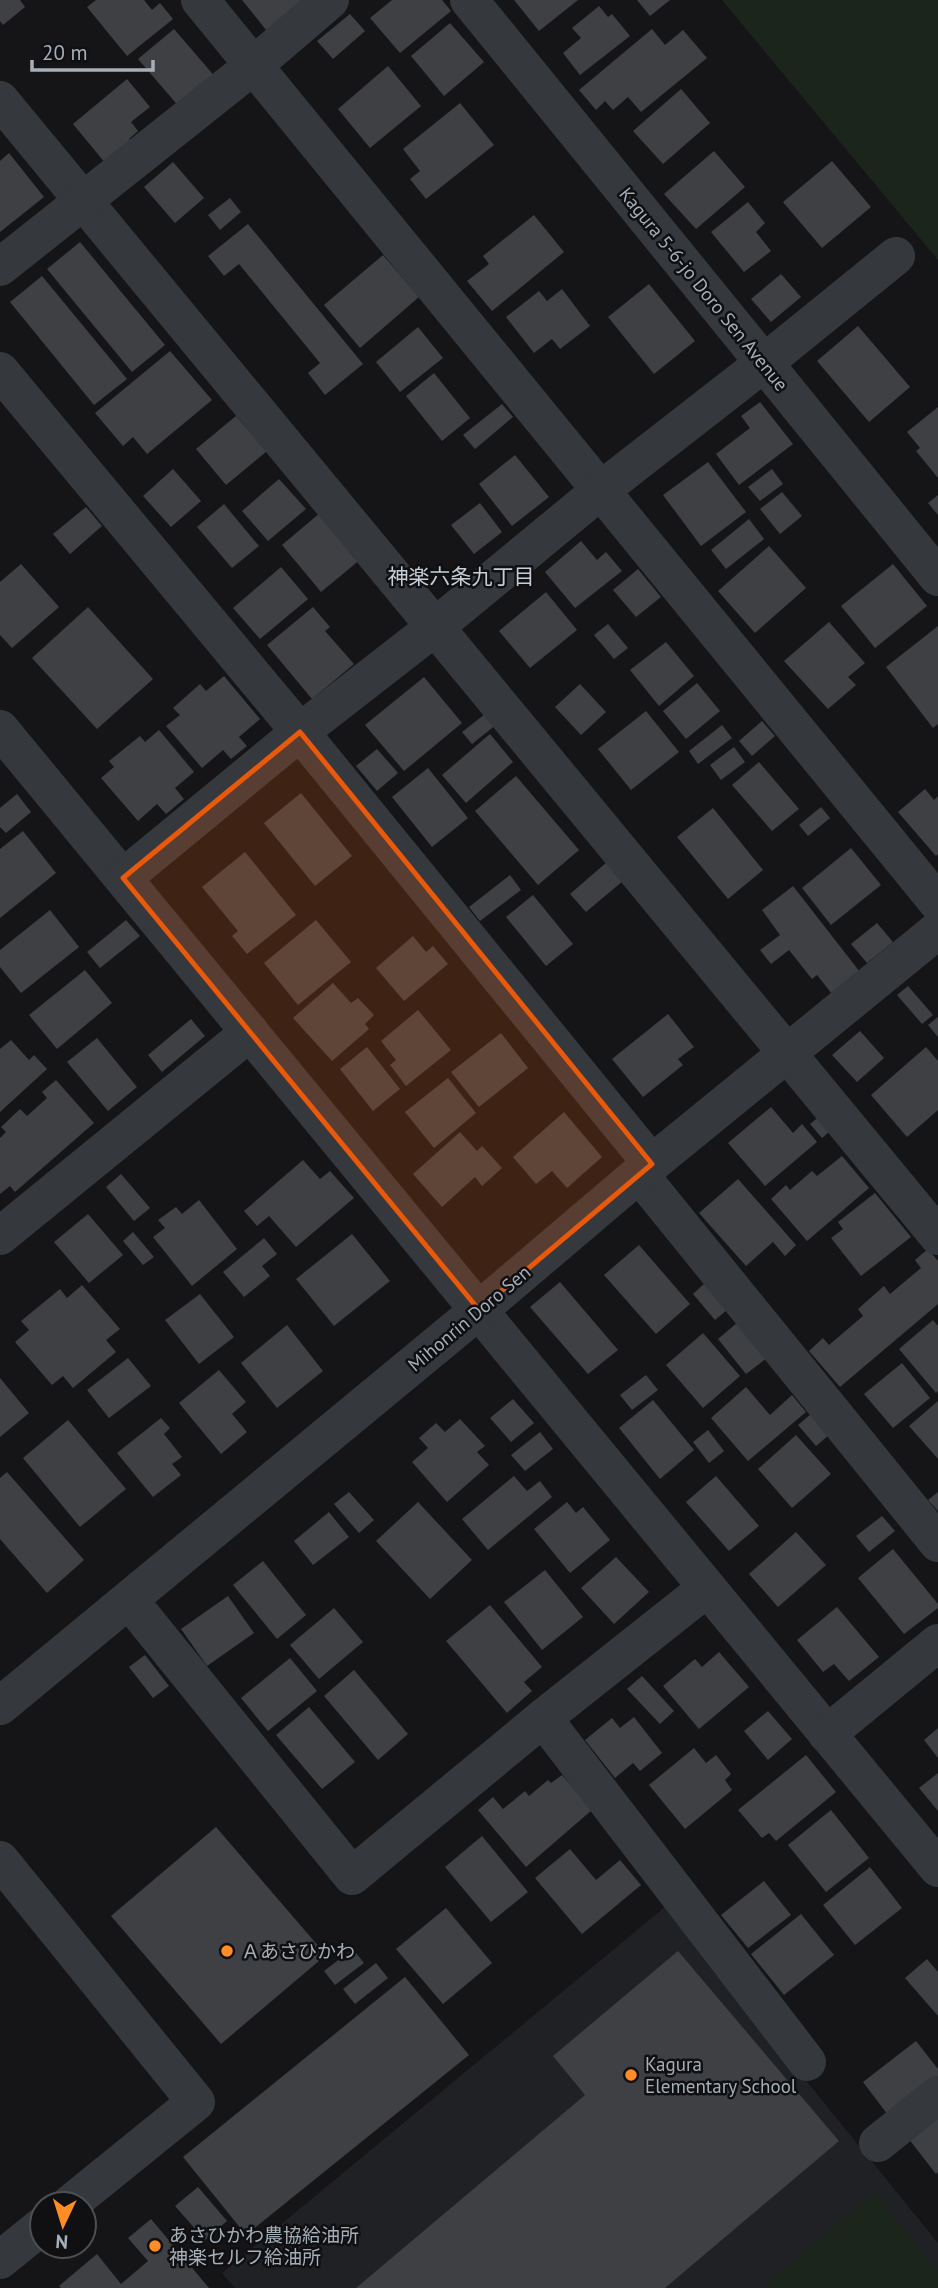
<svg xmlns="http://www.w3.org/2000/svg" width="938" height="2288" font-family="'PT Sans','Noto Sans JP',sans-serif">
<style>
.built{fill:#202124}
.green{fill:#1c251c}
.building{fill:#3e4044}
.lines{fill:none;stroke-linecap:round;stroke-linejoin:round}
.minor{stroke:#35383c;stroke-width:38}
.marked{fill:#e8590c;fill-opacity:0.2;stroke:#e8590c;stroke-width:5;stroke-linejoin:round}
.poi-dot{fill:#ff8c24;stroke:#101012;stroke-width:2.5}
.labels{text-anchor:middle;stroke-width:5;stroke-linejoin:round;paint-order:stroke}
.street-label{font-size:19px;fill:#a5afb8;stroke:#101012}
.poi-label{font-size:19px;fill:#a5afb8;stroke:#101012;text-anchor:start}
.neighbourhood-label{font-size:21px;fill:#c6cdd4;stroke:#101012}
</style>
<rect width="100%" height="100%" fill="#151517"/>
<path class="built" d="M665,1907l273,336v45h-703l-13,-15z"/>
<g class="green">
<path d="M722,0h216v260z"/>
<path d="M875,2192l63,80v16h-177z"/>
</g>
<g class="building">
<path d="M0,0h20l5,7 -22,18 -3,-4z"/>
<path d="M96,0h48l8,10 8,-7 13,16 -46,37 -40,-49z"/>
<path d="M242,0h63l-38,31z"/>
<path d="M392,0h50l9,11 -51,42 -30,-35z"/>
<path d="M514,0h64l-39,31z"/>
<path d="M637,0h33l-20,16z"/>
<path d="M599,6l9,11 4,-3 18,22 -50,39 -17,-22 18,-15 -9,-10z"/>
<path d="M350,14l15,17 -32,28 -16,-18z"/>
<path d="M450,23l34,39 -40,34 -33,-40z"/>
<path d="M174,29l43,50 -36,30 -43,-50z"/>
<path d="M652,29l13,16 18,-15 24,28 -66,54 -13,-15 -15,13 -8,-9 -9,9 -17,-20z"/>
<path d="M388,66l33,40 -51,42 -32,-39z"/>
<path d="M127,79l23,28 -19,15 7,9 -9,8 3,3 -26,22 -33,-40z"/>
<path d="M681,89l29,34 -47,41 -30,-33z"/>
<path d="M460,103l34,42 -68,54 -16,-20 10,-8 -17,-22z"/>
<path d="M714,151l31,36 -49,42 -32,-35z"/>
<path d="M9,153l35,44 -44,35v-71z"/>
<path d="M832,161l39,46 -49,41 -39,-46z"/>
<path d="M173,162l31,36 -29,25 -31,-36z"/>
<path d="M230,198l11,14 -21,18 -12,-15z"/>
<path d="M748,202l17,21 -9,9 15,19 -27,21 -33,-40z"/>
<path d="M534,215l30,37 -72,59 -25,-30 22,-17 -6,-8z"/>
<path d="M248,224l115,140 -38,31 -17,-22 12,-10 -81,-99 -15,12 -16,-20z"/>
<path d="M80,242l85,103 -33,27 -85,-103z"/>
<path d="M383,255l36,42 -59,51 -36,-43z"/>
<path d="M781,274l20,23 -30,25 -20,-23z"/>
<path d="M42,276l85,103 -33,26 -84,-103z"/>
<path d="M649,284l46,57 -41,33 -46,-57z"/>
<path d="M562,289l28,37 -30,23 -8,-10 -18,14 -28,-36 33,-26 8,10z"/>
<path d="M858,326l52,61 -41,35 -52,-61z"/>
<path d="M418,327l25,31 -43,34 -24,-30z"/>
<path d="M170,351l42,49 -65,54 -14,-17 -10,9 -28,-33z"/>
<path d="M434,373l36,45 -28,23 -36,-45z"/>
<path d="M760,402l33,42 -54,41 -23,-31 34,-26 -9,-12z"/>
<path d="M502,404l11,13 -38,32 -12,-14z"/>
<path d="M938,407v71l-22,-27 4,-3 -13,-16z"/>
<path d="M236,416l11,13 12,-10 19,23 -52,43 -30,-36z"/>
<path d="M515,455l34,42 -37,29 -33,-42z"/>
<path d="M708,462l38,50 -45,34 -38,-51z"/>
<path d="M173,469l28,32 -30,26 -28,-31z"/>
<path d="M772,469l11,15 -23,17 -12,-14z"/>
<path d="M279,479l27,30 -38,32 -26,-30z"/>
<path d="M782,492l20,24 -22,18 -20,-25z"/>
<path d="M938,495v20l-10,-12z"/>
<path d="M480,503l22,29 -28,22 -23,-29z"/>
<path d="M224,504l35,42 -27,22 -35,-41z"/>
<path d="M86,507l16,19 -32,28 -17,-20z"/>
<path d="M327,507l40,47 -46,38 -39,-47z"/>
<path d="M749,519l15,20 -38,30 -15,-19z"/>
<path d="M581,541l16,19 9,-8 16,19 -47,37 -30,-36z"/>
<path d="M769,546l37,42 -51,45 -37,-42z"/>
<path d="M21,564l38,43 -47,41 -12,-13v-53z"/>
<path d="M893,564l34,42 -52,42 -34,-42z"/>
<path d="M281,567l27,32 -48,40 -27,-31z"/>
<path d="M638,569l23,28 -25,20 -23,-27z"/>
<path d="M546,592l31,38 -47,38 -31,-37z"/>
<path d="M88,607l65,72 -56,50 -65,-71z"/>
<path d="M313,607l17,20 -5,4 29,33 -42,35 -45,-54z"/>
<path d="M829,622l36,41 -17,14 8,8 -28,24 -44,-48z"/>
<path d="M608,624l20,24 -14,11 -20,-24z"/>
<path d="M938,626v98l-5,4 -47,-61z"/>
<path d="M666,642l28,34 -35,30 -29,-36z"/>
<path d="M224,676l36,43 -21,18 8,9 -16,13 -8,-9 -21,18 -36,-42 14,-11 -7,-7 27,-24 6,7z"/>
<path d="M424,677l38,46 -58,48 -39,-46z"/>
<path d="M697,683l23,28 -34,28 -23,-28z"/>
<path d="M580,684l26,28 -25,23 -26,-28z"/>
<path d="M498,704l9,12 -35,28 -10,-12z"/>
<path d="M646,711l33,41 -48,38 -33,-41z"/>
<path d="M762,721l13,15 -23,20 -13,-15z"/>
<path d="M722,725l10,13 -34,26 -9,-13z"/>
<path d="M159,730l35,42 -19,16 9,11 -18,15 -9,-10 -19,17 -37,-43 13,-11 -5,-6 31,-25 5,6z"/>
<path d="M490,734l23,28 -47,41 -24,-28z"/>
<path d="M734,747l11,15 -24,18 -11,-15z"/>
<path d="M377,749l21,24 -21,18 -21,-25z"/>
<path d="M759,762l40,47 -27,22 -40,-46z"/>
<path d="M428,768l40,50 -36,29 -40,-50z"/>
<path d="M516,776l63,74 -41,35 -63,-74z"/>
<path d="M925,789l9,11 4,-4v58l-2,2 -38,-44z"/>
<path d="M301,793l51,63 -37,30 -51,-63z"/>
<path d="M17,794l14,18 -25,21 -6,-6v-19z"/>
<path d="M821,807l9,11 -22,18 -9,-11z"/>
<path d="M713,808l50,62 -35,29 -51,-62z"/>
<path d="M23,831l33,42 -56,45v-69z"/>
<path d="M851,848l30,37 -50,40 -29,-37z"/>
<path d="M245,852l51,63 -49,39 -15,-18 6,-5 -36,-44z"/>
<path d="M614,856l16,19 -44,37 -16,-18z"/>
<path d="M510,875l11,15 -41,31 -11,-14z"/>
<path d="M793,886l67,86 -28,22 -15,-19 -5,4 -23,-29 -18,14 -11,-14 20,-15 -18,-25z"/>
<path d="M533,895l40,49 -27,22 -40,-49z"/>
<path d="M50,910l29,37 -58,46 -21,-26v-17z"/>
<path d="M126,920l14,16 -40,32 -13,-16z"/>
<path d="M316,920l35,42 -53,43 -34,-42z"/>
<path d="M877,923l16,19 -26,21 -16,-19z"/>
<path d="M413,936l13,16 7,-6 15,18 -44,37 -28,-33z"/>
<path d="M85,970l27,33 -55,46 -28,-34z"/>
<path d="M333,983l18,20 7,-5 16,17 -9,9 4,5 -37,32 -39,-43z"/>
<path d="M908,986l25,29 -11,9 -25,-29z"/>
<path d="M418,1010l33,40 -45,36 -16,-21 6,-5 -15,-19z"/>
<path d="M668,1014l26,33 -16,12 5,6 -40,32 -31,-38z"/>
<path d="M938,1017v20l-10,-12z"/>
<path d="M191,1019l14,17 -43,36 -14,-17z"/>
<path d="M860,1031l24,27 -27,24 -25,-27z"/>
<path d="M501,1033l27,35 -49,39 -28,-35z"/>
<path d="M97,1038l40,49 -29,24 -41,-49z"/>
<path d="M11,1040l18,20 5,-5 13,14 -47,43v-63z"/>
<path d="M367,1047l33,42 -27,22 -33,-42z"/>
<path d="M926,1047l12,14v49l-31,27 -36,-42z"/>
<path d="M448,1078l28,35 -42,35 -29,-36z"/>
<path d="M56,1080l38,43 -79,69 -5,-6 -10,8v-56l6,-6 -5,-5 19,-18 7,7 20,-18 -5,-6z"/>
<path d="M771,1107l22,26 9,-9 15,18 -52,44 -37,-43z"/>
<path d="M564,1112l38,45 -35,31 -15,-17 -16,13 -23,-27z"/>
<path d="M824,1113l12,13 -14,12 -12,-14z"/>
<path d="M460,1132l17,19 5,-5 20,22 -20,18 -7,-9 -33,30 -29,-33z"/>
<path d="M842,1156l27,32 -62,53 -36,-42 15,-14 4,5 22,-19 5,5z"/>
<path d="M303,1160l17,19 10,-8 24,27 -58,49 -27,-31 -12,10 -13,-15z"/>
<path d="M121,1174l29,34 -16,13 -28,-34z"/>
<path d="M738,1179l58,66 -11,11 -12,-14 -27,24 -47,-53z"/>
<path d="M875,1193l36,44 -50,39 -30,-38 12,-9 -5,-7z"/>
<path d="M199,1200l38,49 -45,37 -39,-49 12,-9 -7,-8 18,-13 6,7z"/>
<path d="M88,1214l35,41 -34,28 -35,-41z"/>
<path d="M133,1232l21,25 -11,8 -20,-24z"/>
<path d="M352,1234l38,47 -56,45 -38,-47z"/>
<path d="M264,1238l13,16 -15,12 8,10 -26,21 -21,-25z"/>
<path d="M639,1245l51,59 -34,30 -52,-59z"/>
<path d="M928,1249l10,12v43l-98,83 -31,-36 14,-13 6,7 34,-29 -5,-7 26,-23 6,8 31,-26 -6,-8z"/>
<path d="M560,1282l58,68 -30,24 -58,-67z"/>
<path d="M705,1283l22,27 -12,10 -22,-26z"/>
<path d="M82,1285l38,44 -14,11 10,12 -43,36 -10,-12 -11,9 -37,-43 14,-12 -8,-9 39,-32 7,9z"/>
<path d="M200,1294l34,43 -35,27 -34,-44z"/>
<path d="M933,1320l5,6v65l-2,2 -37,-44z"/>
<path d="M738,1322l29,36 -21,16 -28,-35z"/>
<path d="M287,1325l36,46 -46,37 -36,-45z"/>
<path d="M703,1333l37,43 -37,32 -37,-43z"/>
<path d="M128,1358l23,28 -42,32 -22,-28z"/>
<path d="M902,1363l28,35 -37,30 -29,-34z"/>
<path d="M219,1370l27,32 -14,12 15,18 -26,22 -42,-51z"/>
<path d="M646,1375l12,15 -26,20 -12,-15z"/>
<path d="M0,1378l29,35 -29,24z"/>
<path d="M746,1387l24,28 22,-20 14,17 -58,49 -37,-43z"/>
<path d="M513,1399l21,24 -23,19 -21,-24z"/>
<path d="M653,1400l41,50 -34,29 -41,-51z"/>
<path d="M938,1401v58l-29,-33z"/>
<path d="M811,1414l18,21 -13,11 -18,-21z"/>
<path d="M161,1418l9,10 -6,6 18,23 -10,7 9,11 -28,22 -36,-44z"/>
<path d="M460,1419l25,27 -8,6 12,13 -42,37 -35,-40 16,-14 -9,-10 17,-15 9,9z"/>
<path d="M68,1420l58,69 -46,38 -57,-69z"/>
<path d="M708,1430l16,21 -15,12 -16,-21z"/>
<path d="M540,1432l13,17 -28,22 -14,-16z"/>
<path d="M796,1435l35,39 -39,34 -34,-39z"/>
<path d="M7,1472l77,88 -37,33 -47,-54v-61z"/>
<path d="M514,1476l13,15 13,-10 12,16 -64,53 -26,-31z"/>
<path d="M716,1476l43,50 -30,25 -43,-49z"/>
<path d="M349,1492l25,28 -15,13 -25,-29z"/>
<path d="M938,1492v19l-10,-11z"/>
<path d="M418,1502l54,58 -42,39 -54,-58z"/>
<path d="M567,1502l9,11 7,-6 27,33 -40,33 -36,-44z"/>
<path d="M329,1512l20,25 -36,28 -19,-24z"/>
<path d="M882,1516l13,15 -26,21 -13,-16z"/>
<path d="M796,1532l30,33 -48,42 -29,-33z"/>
<path d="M893,1549l45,55v4l-34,26 -46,-56z"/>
<path d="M616,1557l33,35 -35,32 -33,-36z"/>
<path d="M263,1561l43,54 -29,24 -44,-54z"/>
<path d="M545,1570l38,47 -41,33 -38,-48z"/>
<path d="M228,1596l26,37 -47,33 -26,-37z"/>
<path d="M490,1605l52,62 -18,15 8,9 -25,22 -61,-72z"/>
<path d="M837,1607l42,50 -30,24 -15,-17 -11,8 -26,-32z"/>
<path d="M334,1608l29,34 -44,37 -29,-34z"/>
<path d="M719,1652l30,35 -50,42 -36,-43 32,-27 7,8z"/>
<path d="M145,1655l24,31 -16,12 -24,-31z"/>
<path d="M290,1658l27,33 -49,40 -27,-33z"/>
<path d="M354,1670l54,64 -30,26 -54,-64z"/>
<path d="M642,1676l32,35 -14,13 -33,-35z"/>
<path d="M309,1707l46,55 -33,27 -46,-54z"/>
<path d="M768,1711l24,28 -24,21 -24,-29z"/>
<path d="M634,1717l28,36 -22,18 -7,-8 -18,15 -30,-38 27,-22 8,10z"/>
<path d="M938,1728v30l-14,-18z"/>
<path d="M694,1748l12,15 10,-8 15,19 -6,6 7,10 -47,39 -36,-44z"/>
<path d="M806,1755l30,37 -60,49 -7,-8 -7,5 -24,-28z"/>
<path d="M938,1773v38l-19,-23z"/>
<path d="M562,1775l30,35 -66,57 -48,-57 15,-13 10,12 22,-18 4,5 19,-16 3,3z"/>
<path d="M831,1810l38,48 -43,34 -38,-47z"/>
<path d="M216,1827l110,128 -105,89 -110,-128z"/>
<path d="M482,1836l46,56 -37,30 -46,-55z"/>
<path d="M570,1849l26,31 24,-20 21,25 -59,49 -47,-56z"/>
<path d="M870,1867l32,41 -47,37 -32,-40z"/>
<path d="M764,1881l27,34 -43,33 -27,-33z"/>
<path d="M446,1908l46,55 -49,41 -47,-55z"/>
<path d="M801,1914l33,41 -50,40 -33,-41z"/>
<path d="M353,1949l11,14 -29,22 -11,-14z"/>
<path d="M678,1951l161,190 -174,147h-309l229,-193 -32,-39z"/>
<path d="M927,1959l11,13v44l-33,-38z"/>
<path d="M376,1963l12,15 -33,26 -12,-15z"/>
<path d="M405,1977l64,78 -223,180 -63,-78z"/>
<path d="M916,2041l22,28v7l-50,39 -25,-33z"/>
<path d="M938,2115v57l-2,2 -28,-36z"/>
<path d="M198,2187l29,34 -22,19 -30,-34z"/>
<path d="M151,2219l58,69h-148l-2,-2 38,-32 24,30 27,-23 -20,-23z"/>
</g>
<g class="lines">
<g class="minor">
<path d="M200,0l738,903"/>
<path d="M469,0l469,577"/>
<path d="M0,100l938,1136"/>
<path d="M0,267l254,-202 76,-65"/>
<path d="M0,371l300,361 352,432"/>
<path d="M0,729l938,1139"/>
<path d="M123,878l177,-146 135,-105 166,-137 163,-127 132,-107"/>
<path d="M639,1174l299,369"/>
<path d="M0,1236l250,-204"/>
<path d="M129,1600l223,276 191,-158 164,-130"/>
<path d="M0,1706l479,-396 160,-136 299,-244"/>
<path d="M543,1718l264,344"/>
<path d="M827,1734l111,-91"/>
<path d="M0,1860l196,242 -126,102"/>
<path d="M878,2143l60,-48"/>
<path d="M0,2260l42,-34"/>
</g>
</g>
<path class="marked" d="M300,732l352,432 -173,146 -356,-432z"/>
<g class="poi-dot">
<circle cx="227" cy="1951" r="7"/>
<circle cx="631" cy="2075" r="7"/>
<circle cx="155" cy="2246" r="7"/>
</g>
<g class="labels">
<g class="street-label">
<text transform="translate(704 289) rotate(51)" y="7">Kagura 5-6-jo Doro Sen Avenue</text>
<text transform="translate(469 1318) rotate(-40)" y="7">Mihonrin Doro Sen</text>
</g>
<g class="poi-label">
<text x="241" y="1958">Ａあさひかわ</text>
<text x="645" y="2071">Kagura<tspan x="645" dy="22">Elementary School</tspan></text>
<text x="169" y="2242">あさひかわ農協給油所<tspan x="169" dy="22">神楽セルフ給油所</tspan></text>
</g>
<g class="neighbourhood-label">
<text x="461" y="584">神楽六条九丁目</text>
</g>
</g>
<g transform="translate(63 2225) rotate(184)"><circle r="33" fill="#101012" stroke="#4c5054" stroke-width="2"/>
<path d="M0-5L12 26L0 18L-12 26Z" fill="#ff8c24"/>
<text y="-10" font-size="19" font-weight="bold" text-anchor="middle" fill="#a5afb8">N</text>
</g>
<path d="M32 60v10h121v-10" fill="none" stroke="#a5afb8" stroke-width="3.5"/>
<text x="42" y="60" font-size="21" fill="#a5afb8" stroke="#101012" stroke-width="5" paint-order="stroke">20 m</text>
</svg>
